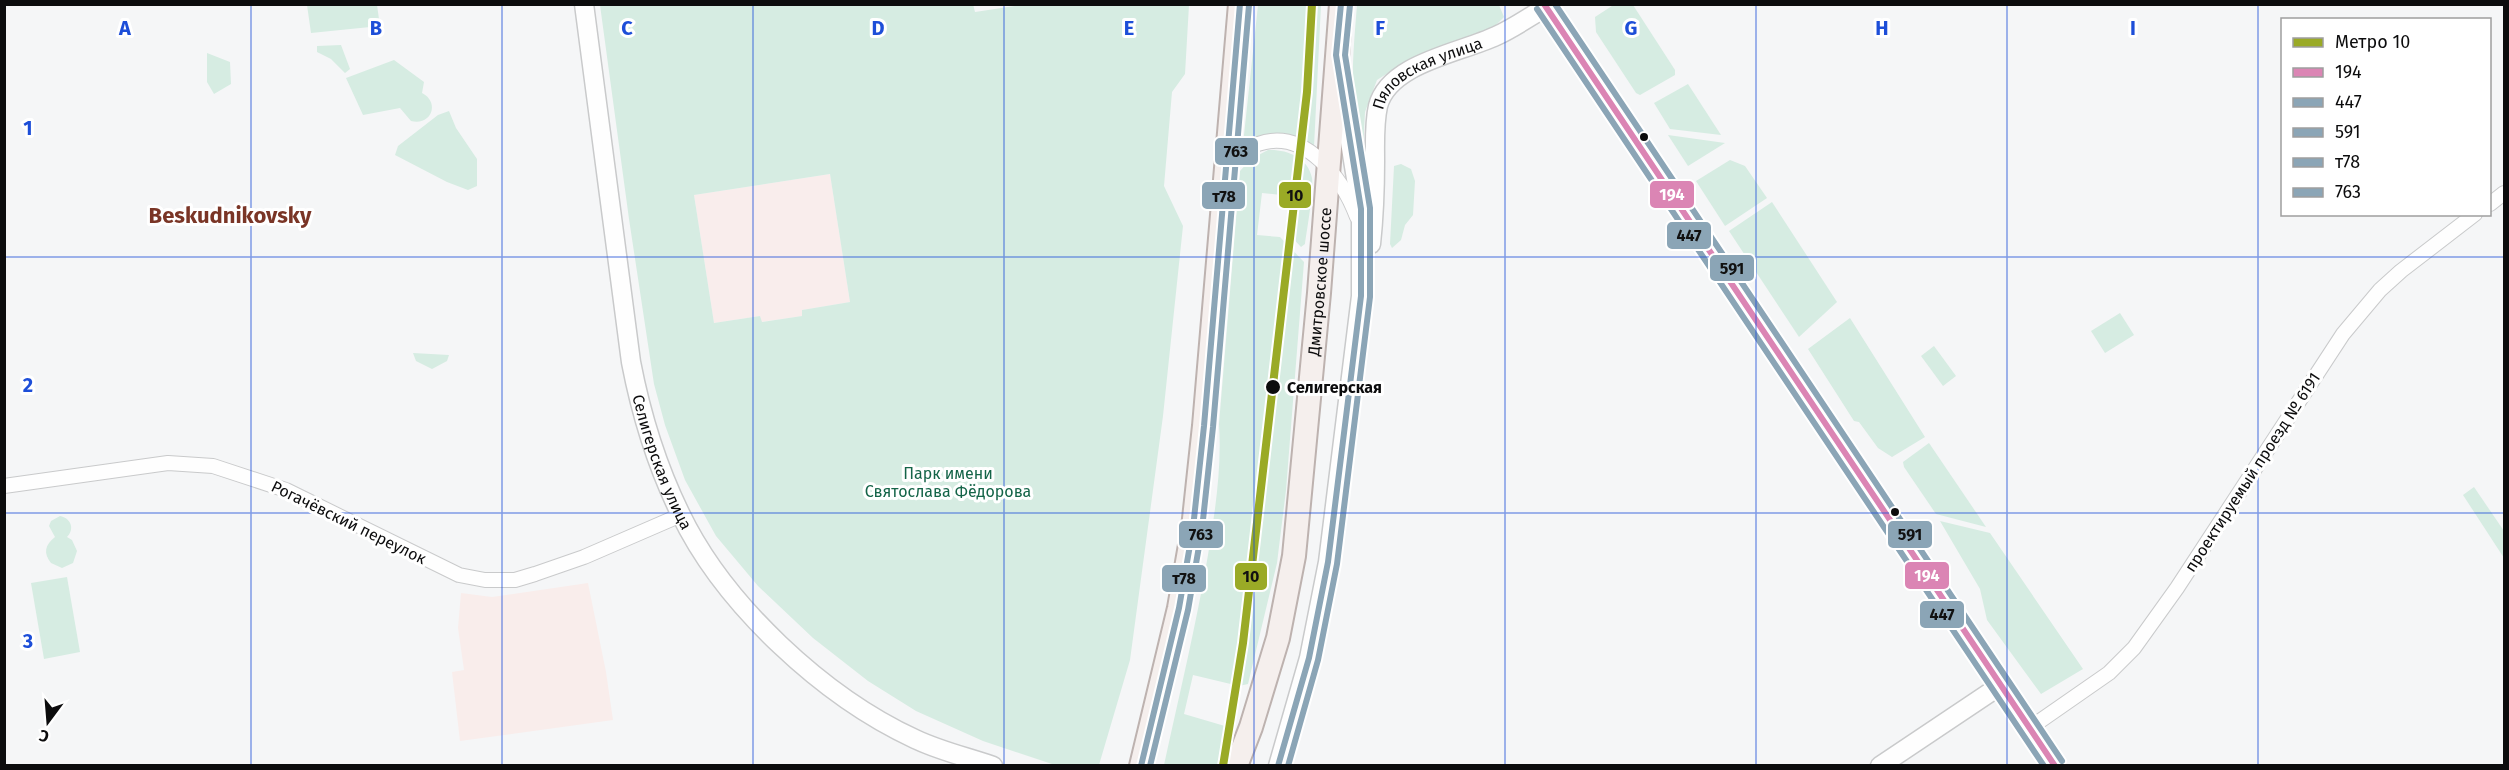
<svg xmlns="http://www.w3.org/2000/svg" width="2509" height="770" font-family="'Fira Sans',sans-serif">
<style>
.industrial{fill:#f9edec}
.medical{fill:#f9edeb}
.green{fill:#d6ece2;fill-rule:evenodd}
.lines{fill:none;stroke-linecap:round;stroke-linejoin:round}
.minor-casing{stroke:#c9cacb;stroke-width:16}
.tertiary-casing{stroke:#c9cacb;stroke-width:21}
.secondary-casing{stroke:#c9cacb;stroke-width:22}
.primary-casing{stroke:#bdb2af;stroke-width:26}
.minor{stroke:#fefefe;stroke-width:14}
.tertiary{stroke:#fefefe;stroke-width:18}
.secondary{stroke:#fefefe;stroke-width:20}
.primary{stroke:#f5efed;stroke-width:22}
.bus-1-casing{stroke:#fff;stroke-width:10}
.bus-2-casing{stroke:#fff;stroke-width:10}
.bus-3-casing{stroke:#fff;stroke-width:10}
.bus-4-casing{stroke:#fff;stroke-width:10}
.bus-5-casing{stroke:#fff;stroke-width:10}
.bus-1{stroke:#db85b4;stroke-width:6}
.bus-2{stroke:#8ba5b6;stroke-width:6}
.bus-3{stroke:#8ba5b6;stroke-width:6}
.bus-4{stroke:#8ba5b6;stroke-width:6}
.bus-5{stroke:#8ba5b6;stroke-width:6}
.metro-1-casing{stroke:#fff;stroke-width:12}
.metro-1{stroke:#9aaa26;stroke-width:8}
.grid{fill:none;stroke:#1d4ed8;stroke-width:1.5;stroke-opacity:0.55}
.bus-dot{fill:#0c0c0d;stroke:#fff;stroke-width:2}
.labels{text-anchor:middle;stroke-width:6;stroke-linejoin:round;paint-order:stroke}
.street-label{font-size:16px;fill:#0c0c0d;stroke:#fff}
.stop-label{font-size:16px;font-weight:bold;fill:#0c0c0d;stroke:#fff;text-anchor:start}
.park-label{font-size:16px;fill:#146448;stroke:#fff}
.district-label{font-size:22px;font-weight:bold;fill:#7a3526;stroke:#fff}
.grid-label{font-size:20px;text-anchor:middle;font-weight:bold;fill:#1d4ed8;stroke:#fff;stroke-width:6;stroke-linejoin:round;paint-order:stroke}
.line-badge{stroke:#fff;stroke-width:2}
.badge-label{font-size:16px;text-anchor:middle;font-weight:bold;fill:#fff}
.pale-badge-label{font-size:16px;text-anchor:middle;font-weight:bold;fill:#111}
</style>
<rect width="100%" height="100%" fill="#f5f6f7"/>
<path class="industrial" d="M830,174l20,128 -48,8 1,6 -42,6 -1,-6 -46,7 -20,-128z"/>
<path class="medical" d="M588,583l18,89 7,48 -153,21 -8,-69 12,-2 -6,-42 3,-35 31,4z"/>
<g class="green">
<path d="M973,4l2,8 53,-8 161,1 -4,69 -13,18 -8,94 19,40 -20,190 -33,244 -31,105h-44l-72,-24 -67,-30 -48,-30 -55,-43 -55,-52 -42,-50 -31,-56 -20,-55 -11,-41 -25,-165 -29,-214zM830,174l20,128 -48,8v6l-40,6 -2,-6 -46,7 -20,-128z"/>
<path d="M1615,4l18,1 42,65v5l-35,20 -4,-2 -40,-61 -1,-15z"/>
<path d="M307,5h70l3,21 -69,7z"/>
<path d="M1258,5h63l-7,142c-23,-16 -47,-18 -71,-3z"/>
<path d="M1357,5h142l5,12 -13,13 -86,32 -28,18 -12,32 -2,39c-15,-50 -10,-96 -6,-146z"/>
<path d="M341,45l9,24 -5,4 -14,-14 -14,-7v-6z"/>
<path d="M207,53l23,9 1,22 -17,10 -7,-12z"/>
<path d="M394,60l30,22 -2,11c18,9 10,33 -11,28l-11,-13 -37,7 -17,-37z"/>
<path d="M1688,84l33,51 -51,-6 -16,-26z"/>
<path d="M449,111l7,17 21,31v27l-9,4 -21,-8 -52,-27 3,-9 40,-31z"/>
<path d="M1668,135l57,8 -37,23z"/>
<path d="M1268,150c18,-1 40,7 44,28 2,12 -5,51 -7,66l-4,3 -16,-17 3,-21 13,1 2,-19 -20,-2 -2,6 -19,-2 -5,42 23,2 24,25 -18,228 -9,73 -29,121 -9,2 -46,-11 -9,39 51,15 -14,36h-57c15,-69 32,-139 44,-210 7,-43 14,-88 11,-131l21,-253 11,-12z"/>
<path d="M1730,160l15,6 22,32 -42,28 -29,-45z"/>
<path d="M1401,164l10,5 4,12 -2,34 -8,10 -4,15 -9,8 -2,-4 4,-78z"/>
<path d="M1772,202l65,100 -38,35 -70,-106z"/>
<path d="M2120,313l14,22 -29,18 -14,-22z"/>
<path d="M1850,318l75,119 -33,20 -14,-9 -19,-26 -5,-1 -46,-72z"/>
<path d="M1934,346l22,30 -13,10 -22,-30z"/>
<path d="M413,353l36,2 -2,6 -15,8 -16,-8z"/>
<path d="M1929,443l57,84 -50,-13 -32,-47 -1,-5z"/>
<path d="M2474,487l30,44v27l-41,-63z"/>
<path d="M60,516c11,2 15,13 7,21l5,3 5,11 -4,12 -11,5 -11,-5c-8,-10 -6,-18 4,-26l-6,-11 2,-5z"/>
<path d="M1940,521l50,12 93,136 -42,25 -54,-74 -7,-31z"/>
<path d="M67,577l13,75 -36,7 -13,-76z"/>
</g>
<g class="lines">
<defs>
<g id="minor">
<path d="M1228,172c6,-13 16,-24 30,-28 48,-17 85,36 99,73"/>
<path d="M2490,204l14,-11"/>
<path d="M4,486l164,-23 45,3 73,24 173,85 26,5h30l20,-6 49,-17 97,-42"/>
<path d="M2030,728l79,-55 25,-25 43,-60 166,-254 37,-44 21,-19 74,-57"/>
</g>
<g id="tertiary">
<path id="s1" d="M584,4l47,358c10,52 26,104 49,151 44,92 144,184 235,226 25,12 52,18 78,27"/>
<path id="s2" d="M1371,244c3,-28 4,-55 4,-83 0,-18 -1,-37 3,-55 11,-43 82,-53 118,-70 20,-9 37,-22 56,-32"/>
<path d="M1278,766l31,-108 19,-96 33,-266v-87l-20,-122"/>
<path d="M1880,766l121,-81"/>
</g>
<path id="secondary" d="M1544,4l511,762"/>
<g id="primary">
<path d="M1141,766l38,-158 14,-80 11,-102 36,-422"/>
<path id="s3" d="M1236,766l15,-39 27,-89 16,-82 25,-263 22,-289"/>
</g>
</defs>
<use href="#minor" class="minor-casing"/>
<use href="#tertiary" class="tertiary-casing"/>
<use href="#secondary" class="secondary-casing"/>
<use href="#primary" class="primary-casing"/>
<use href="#minor" class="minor"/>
<use href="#tertiary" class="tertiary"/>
<use href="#secondary" class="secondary"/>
<use href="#primary" class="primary"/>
<defs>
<path id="bus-1" d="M1544,4l511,762"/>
<path id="bus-2" d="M1537,9l507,757"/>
<path id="bus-3" d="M1555,4l507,757"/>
<g id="bus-4">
<path d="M1141,766l38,-158 14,-80 11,-102 36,-422"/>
<path d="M1278,766l31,-108 19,-96 33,-266v-87l-25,-154 5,-51"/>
</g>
<g id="bus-5">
<path d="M1150,766l38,-156 14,-81 11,-102 36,-422"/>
<path d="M1288,766l30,-106 19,-96 33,-267v-89l-25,-153 5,-50"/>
</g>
</defs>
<use href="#bus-1" class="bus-1-casing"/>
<use href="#bus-2" class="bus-2-casing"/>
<use href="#bus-3" class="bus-3-casing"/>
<use href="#bus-4" class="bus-4-casing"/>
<use href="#bus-5" class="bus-5-casing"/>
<use href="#bus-1" class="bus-1"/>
<use href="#bus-2" class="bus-2"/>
<use href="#bus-3" class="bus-3"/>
<use href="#bus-4" class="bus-4"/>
<use href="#bus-5" class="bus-5"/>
<defs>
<path id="metro-1" d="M1223,766l20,-123 64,-551 5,-88"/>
</defs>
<use href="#metro-1" class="metro-1-casing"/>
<use href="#metro-1" class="metro-1"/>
</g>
<path class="grid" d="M251,4v762M502,4v762M753,4v762M1004,4v762M1254,4v762M1505,4v762M1756,4v762M2007,4v762M2258,4v762M4,257h2500M4,513h2500"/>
<g class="bus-dot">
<circle cx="1644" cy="137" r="5"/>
<circle cx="1273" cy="387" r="8"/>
<circle cx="1895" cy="512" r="5"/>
</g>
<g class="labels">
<g class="street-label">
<text dy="6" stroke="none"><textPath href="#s2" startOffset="200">Пяловская улица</textPath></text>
<text dy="6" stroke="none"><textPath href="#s3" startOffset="494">Дмитровское шоссе</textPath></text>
<text dy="6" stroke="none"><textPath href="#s1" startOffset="466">Селигерская улица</textPath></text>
<text transform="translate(2252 472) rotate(-57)" y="6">проектируемый проезд № 6191</text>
<text transform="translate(349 522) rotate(26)" y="6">Рогачёвский переулок</text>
</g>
<g class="stop-label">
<text x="1287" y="393">Селигерская</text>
</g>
<g class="park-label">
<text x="948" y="479">Парк имени<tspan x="948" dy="18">Святослава Фёдорова</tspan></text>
</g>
<g class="district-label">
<text x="230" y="223">Beskudnikovsky</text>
</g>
</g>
<g class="grid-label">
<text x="125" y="35">A</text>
<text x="376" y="35">B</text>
<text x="627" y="35">C</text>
<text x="878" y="35">D</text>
<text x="1129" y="35">E</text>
<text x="1380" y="35">F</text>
<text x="1631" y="35">G</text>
<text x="1882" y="35">H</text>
<text x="2133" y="35">I</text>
<text x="28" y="135">1</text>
<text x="28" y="392">2</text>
<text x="28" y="648">3</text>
</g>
<g class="line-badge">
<rect x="1214" y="137" width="45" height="29" rx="6" fill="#8ba5b6"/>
<rect x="1649" y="180" width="46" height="29" rx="6" fill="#db85b4"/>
<rect x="1278" y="181" width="34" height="28" rx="6" fill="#9aaa26"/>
<rect x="1201" y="181" width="45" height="29" rx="6" fill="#8ba5b6"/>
<rect x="1666" y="221" width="46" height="29" rx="6" fill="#8ba5b6"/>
<rect x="1709" y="254" width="46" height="28" rx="6" fill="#8ba5b6"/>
<rect x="1887" y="520" width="46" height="29" rx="6" fill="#8ba5b6"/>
<rect x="1178" y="520" width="46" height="29" rx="6" fill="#8ba5b6"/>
<rect x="1904" y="561" width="46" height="29" rx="6" fill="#db85b4"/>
<rect x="1234" y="562" width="34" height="29" rx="6" fill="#9aaa26"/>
<rect x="1161" y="564" width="46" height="29" rx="6" fill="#8ba5b6"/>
<rect x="1919" y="600" width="46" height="29" rx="6" fill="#8ba5b6"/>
</g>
<g class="badge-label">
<text x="1672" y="200">194</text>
<text x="1927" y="581">194</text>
</g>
<g class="pale-badge-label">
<text x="1236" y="157">763</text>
<text x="1295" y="201">10</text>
<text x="1224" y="202">т78</text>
<text x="1689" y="241">447</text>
<text x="1732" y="274">591</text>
<text x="1910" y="540">591</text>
<text x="1201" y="540">763</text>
<text x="1251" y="582">10</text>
<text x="1184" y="584">т78</text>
<text x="1942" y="620">447</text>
</g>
<rect width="2509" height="770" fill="none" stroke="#0c0c0d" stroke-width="12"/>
<rect x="2281" y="18" width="210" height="198" fill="#ffffff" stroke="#9e9e9e" stroke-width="1.5"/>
<rect x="2293" y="38" width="30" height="9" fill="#9aaa26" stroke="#9e9e9e" stroke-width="1.5"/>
<text x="2335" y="48" font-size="18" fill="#0c0c0d">Метро 10</text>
<rect x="2293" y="68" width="30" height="9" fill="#db85b4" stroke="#9e9e9e" stroke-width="1.5"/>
<text x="2335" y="78" font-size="18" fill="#0c0c0d">194</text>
<rect x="2293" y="98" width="30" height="9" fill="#8ba5b6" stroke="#9e9e9e" stroke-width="1.5"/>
<text x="2335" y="108" font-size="18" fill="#0c0c0d">447</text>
<rect x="2293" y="128" width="30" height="9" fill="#8ba5b6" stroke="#9e9e9e" stroke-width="1.5"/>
<text x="2335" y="138" font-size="18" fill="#0c0c0d">591</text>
<rect x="2293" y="158" width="30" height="9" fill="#8ba5b6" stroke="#9e9e9e" stroke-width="1.5"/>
<text x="2335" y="168" font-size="18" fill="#0c0c0d">т78</text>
<rect x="2293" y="188" width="30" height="9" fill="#8ba5b6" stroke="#9e9e9e" stroke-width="1.5"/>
<text x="2335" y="198" font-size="18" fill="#0c0c0d">763</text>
<g transform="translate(48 722) rotate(196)" stroke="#ffffff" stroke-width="4.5" paint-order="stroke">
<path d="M0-4.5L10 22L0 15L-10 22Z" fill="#0c0c0d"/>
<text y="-9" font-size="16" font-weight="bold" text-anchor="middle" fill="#0c0c0d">С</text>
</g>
</svg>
